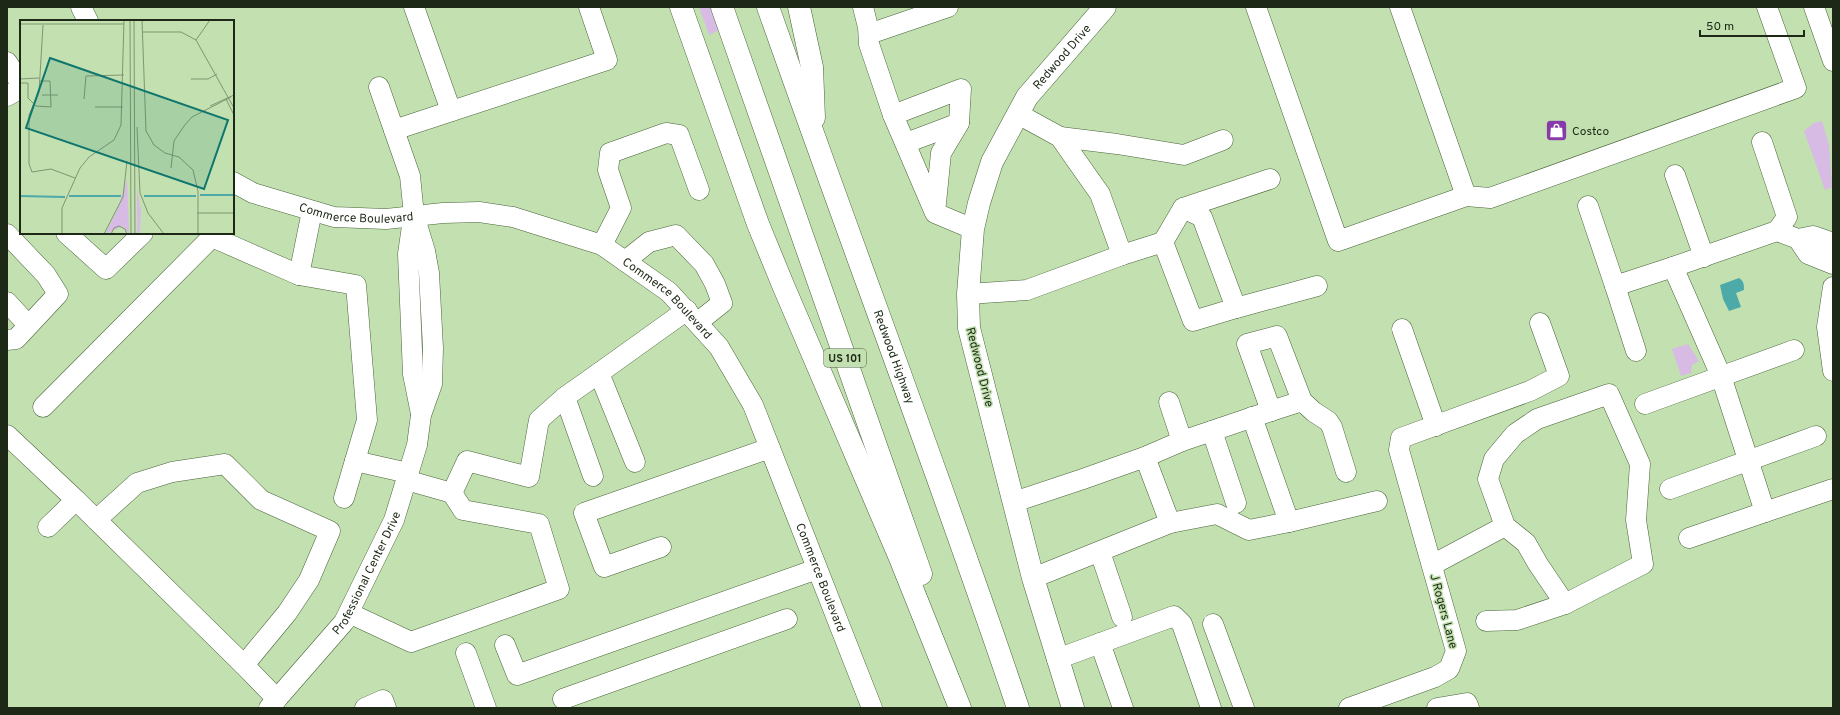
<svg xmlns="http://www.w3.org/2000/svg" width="1840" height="715" font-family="Overpass,sans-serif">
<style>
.green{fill:#d7bbe5}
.water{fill:#4daaa9}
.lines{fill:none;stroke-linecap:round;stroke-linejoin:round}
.minor-casing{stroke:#496439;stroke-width:21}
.major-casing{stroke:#496439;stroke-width:23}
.highway-casing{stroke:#496439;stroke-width:23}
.minor{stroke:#fff;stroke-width:20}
.major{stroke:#fff;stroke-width:22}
.highway{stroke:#fff;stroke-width:22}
.labels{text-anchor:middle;stroke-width:3;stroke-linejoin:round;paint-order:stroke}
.shield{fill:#c2e0b0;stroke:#4e5f44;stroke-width:1}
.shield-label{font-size:11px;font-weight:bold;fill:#1d2816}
.street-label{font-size:12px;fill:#1d2816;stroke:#c2e0b0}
.poi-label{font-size:12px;fill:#1d2816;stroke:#c2e0b0;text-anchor:start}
.inset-river{fill:none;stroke:#4daaa9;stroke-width:2}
.inset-road{fill:none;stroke:#809672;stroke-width:1}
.view{fill:#0f766e;fill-opacity:0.15;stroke:#0f766e;stroke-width:2}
.inset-edge{fill:none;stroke:#1d2816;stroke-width:2}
</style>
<rect width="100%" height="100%" fill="#c2e0b0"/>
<g class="green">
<path d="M699,7h14l8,22 -12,6z"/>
<path d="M1822,121l7,24 3,42 -7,3 -21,-59 10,-8z"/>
<path d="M1688,344l11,17 -7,4 -1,8 -10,3 -9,-27z"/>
</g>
<path class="water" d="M1739,278c5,3 5,7 5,12l-8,3 5,14 -12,4 -6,-12 -3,-14z"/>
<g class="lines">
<defs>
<g id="minor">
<path d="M81,7l7,14"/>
<path d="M414,7l37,104"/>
<path d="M863,7l5,20 1,17 24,71"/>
<path d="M1256,7l82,234 128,-45"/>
<path d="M1400,7l66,189 24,2 306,-110 -29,-81"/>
<path d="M1814,7l19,54"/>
<path d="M869,34l79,-27"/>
<path d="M7,62l14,22"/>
<path d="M7,96l14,-8"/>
<path d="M394,130l213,-70 -18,-53"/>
<path d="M1060,137l57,7 67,11 39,-15"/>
<path d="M1762,142l25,75 -10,14"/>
<path d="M906,143l53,-20"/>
<path d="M1675,175l29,82"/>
<path id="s1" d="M233,182l20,11 81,24 52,2 57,-6 36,-1 34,5 89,28 67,47 50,55 34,58 119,303"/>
<path d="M1588,206l27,80"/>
<path d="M1183,208l87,-29"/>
<path d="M312,211l-13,64 57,10 11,135 -23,78"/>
<path d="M935,213l6,-60 18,-30 2,-34 -68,26 42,98 38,16"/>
<path d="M413,219l-5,35 5,120 8,40"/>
<path d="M66,233l40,36 37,-36"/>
<path d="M7,234l39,41 12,19 -42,45 -9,1"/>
<path d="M1798,239l10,15 25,10"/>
<path d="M1833,243l-20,-7 -15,3 -21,-8 -104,36 48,109 44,136 68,-23"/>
<path d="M602,245l19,-37 -13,-38 2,-17 56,-20 13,2 20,55"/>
<path d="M1122,255l41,-13 30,79 43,-13 -34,-91 -19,-9 -20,34"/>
<path d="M625,261l24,-19 27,-7 28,29 11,20 7,19 -24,19"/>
<path d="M1833,287l-6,40 6,44"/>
<path d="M968,294l59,-4 95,-35 -22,-61 -24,-34 -16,-23 -42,-23"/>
<path d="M7,302l21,23"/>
<path d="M1236,308l81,-22"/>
<path d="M1402,329l34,97"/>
<path d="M1636,351l-21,-65 58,-19"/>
<path d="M1302,401l-31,10 -24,-67 30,-8 25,65 12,11 14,9 4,6 14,45"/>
<path d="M1169,402l13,39"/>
<path d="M1645,404l149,-54"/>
<path d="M43,407l169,-170 87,38"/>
<path d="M1252,417l37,105 88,-21"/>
<path d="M1212,431l24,72"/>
<path d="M7,435l69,65"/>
<path d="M1145,457l25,66 47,-9 32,16 40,-8"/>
<path d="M355,461l53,12"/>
<path d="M635,462l-36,-89 88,-63"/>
<path d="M593,476l-28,-79 34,-24"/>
<path d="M406,480l46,13 15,-32 62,16 10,-57 26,-23"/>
<path d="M1670,489l146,-53"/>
<path d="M1014,502l69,-23 62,-22 37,-16 89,-30"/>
<path d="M48,527l28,-27c56,55 112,110 168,165l43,-52 22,-33 21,-49 -69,-31 -36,-36 -53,8 -35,11 -41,37"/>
<path d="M1689,538l76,-26"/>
<path d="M661,547l-57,20 -20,-54 186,-65"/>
<path d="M1100,552l22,65"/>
<path d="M1432,565l73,-39 -17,-47 6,-20 21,-25 22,-15 72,-25 31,70 -4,56 7,44 -78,40 -27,-40 -12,-21 -21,-17"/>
<path d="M1033,578l137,-55"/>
<path d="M349,613l62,29 148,-53 -20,-65 -76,-14 -11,-17"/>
<path d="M1486,621l31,-1 48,-16"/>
<path d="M1213,624l31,84"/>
<path d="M1100,643l23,65"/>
<path d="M505,645l12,30 300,-106"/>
<path d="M466,653l20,55"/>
<path d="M1057,659l117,-43 8,8 29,84"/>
<path d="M244,665l33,34"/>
<path d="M563,699l224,-80"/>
<path id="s2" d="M269,708l75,-86 50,-102 23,-75 4,-30 11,-31 1,-36 -4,-75 -4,-22 -11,-36 -4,-39 -31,-89"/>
<path d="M365,708l18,-8 3,8"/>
<path d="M1349,708l86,-31 14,-8 7,-18 -57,-201 2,-12 129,-47 29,-15 -19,-53"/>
<path d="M1437,708l30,-5 2,5"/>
</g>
<g id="major">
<path id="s3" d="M1073,708l-40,-130 -64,-250 -1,-34 5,-65 6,-26 13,-41 35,-65 78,-90"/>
</g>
<g id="highway">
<path d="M681,7l77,217 25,61 117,273 60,150"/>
<path d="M722,7l199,567"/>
<path id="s4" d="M768,7c82,234 171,466 250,701"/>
<path d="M799,7l13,60 2,51"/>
</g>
</defs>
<use href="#minor" class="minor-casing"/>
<use href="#major" class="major-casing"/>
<use href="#highway" class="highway-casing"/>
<use href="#minor" class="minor"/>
<use href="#major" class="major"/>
<use href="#highway" class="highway"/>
</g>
<defs>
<symbol id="shop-square" viewBox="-11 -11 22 22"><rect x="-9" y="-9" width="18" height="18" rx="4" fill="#893aaa" stroke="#c2e0b0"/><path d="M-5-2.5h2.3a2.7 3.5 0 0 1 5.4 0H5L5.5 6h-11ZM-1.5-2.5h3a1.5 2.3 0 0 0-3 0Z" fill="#fff"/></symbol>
</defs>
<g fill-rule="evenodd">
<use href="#shop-square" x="1544" y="118" width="25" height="25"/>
</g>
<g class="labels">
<rect class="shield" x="824" y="349" width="42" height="18" rx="3"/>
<g class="shield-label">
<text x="845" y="362">US 101</text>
</g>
<g class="street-label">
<text dy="4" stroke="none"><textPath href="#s3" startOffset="690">Redwood Drive</textPath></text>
<text dy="4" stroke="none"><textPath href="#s1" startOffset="129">Commerce Boulevard</textPath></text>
<text dy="4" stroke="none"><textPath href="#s1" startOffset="465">Commerce Boulevard</textPath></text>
<text dy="4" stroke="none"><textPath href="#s4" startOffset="372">Redwood Highway</textPath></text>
<text transform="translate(980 367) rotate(76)" y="4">Redwood Drive</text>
<text dy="4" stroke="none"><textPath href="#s2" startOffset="168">Professional Center Drive</textPath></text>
<text dy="4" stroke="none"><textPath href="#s1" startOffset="789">Commerce Boulevard</textPath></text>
<text transform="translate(1444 611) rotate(75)" y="4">J Rogers Lane</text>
</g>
<g class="poi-label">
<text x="1572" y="135">Costco</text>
</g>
</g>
<g transform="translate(20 20)">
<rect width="214" height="214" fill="#c2e0b0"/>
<path d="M107,159l2,55 -6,-8 -18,8 12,-23zM117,168l4,22 -1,24h-3z" fill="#d7bbe5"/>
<path class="inset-river" d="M180,175h34M0,176l45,1M49,176h52M124,176h52"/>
<path class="inset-road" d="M110,0l1,214M114,0l1,214M122,0l4,111 8,14 11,8 14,4 14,13 5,21v43M0,4h104M23,5l-4,67 -10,23v49l3,8 19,-3 24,9M122,12h39l15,8 38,68M176,20l14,-20M0,59l19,-1M171,59h17l9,-5M0,63h8v15l8,8 15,1 -1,-26h-11M22,75h16M64,79l2,-23 38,-1M206,79l8,16M190,86l24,-11M75,87h28M117,107l3,66 8,20 16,21M0,130v17M151,148l3,-27 10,-15 8,-9 39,-20M177,193h37M42,214v-26l18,-40 9,-11 25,-17 7,-15 3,-105M84,214l19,-37 4,-36M91,214l3,-6 5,-2 6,3 2,5"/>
<path class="view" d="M30,38l178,62 -24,69 -178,-61z"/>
<rect width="214" height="214" class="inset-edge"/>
</g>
<rect width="1840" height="715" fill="none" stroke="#1d2816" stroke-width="16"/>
<path d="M1700 30v6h104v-6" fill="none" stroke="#1d2816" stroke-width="2"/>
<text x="1706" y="30" font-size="12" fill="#1d2816" stroke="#c2e0b0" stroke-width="3" paint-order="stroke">50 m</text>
</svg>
